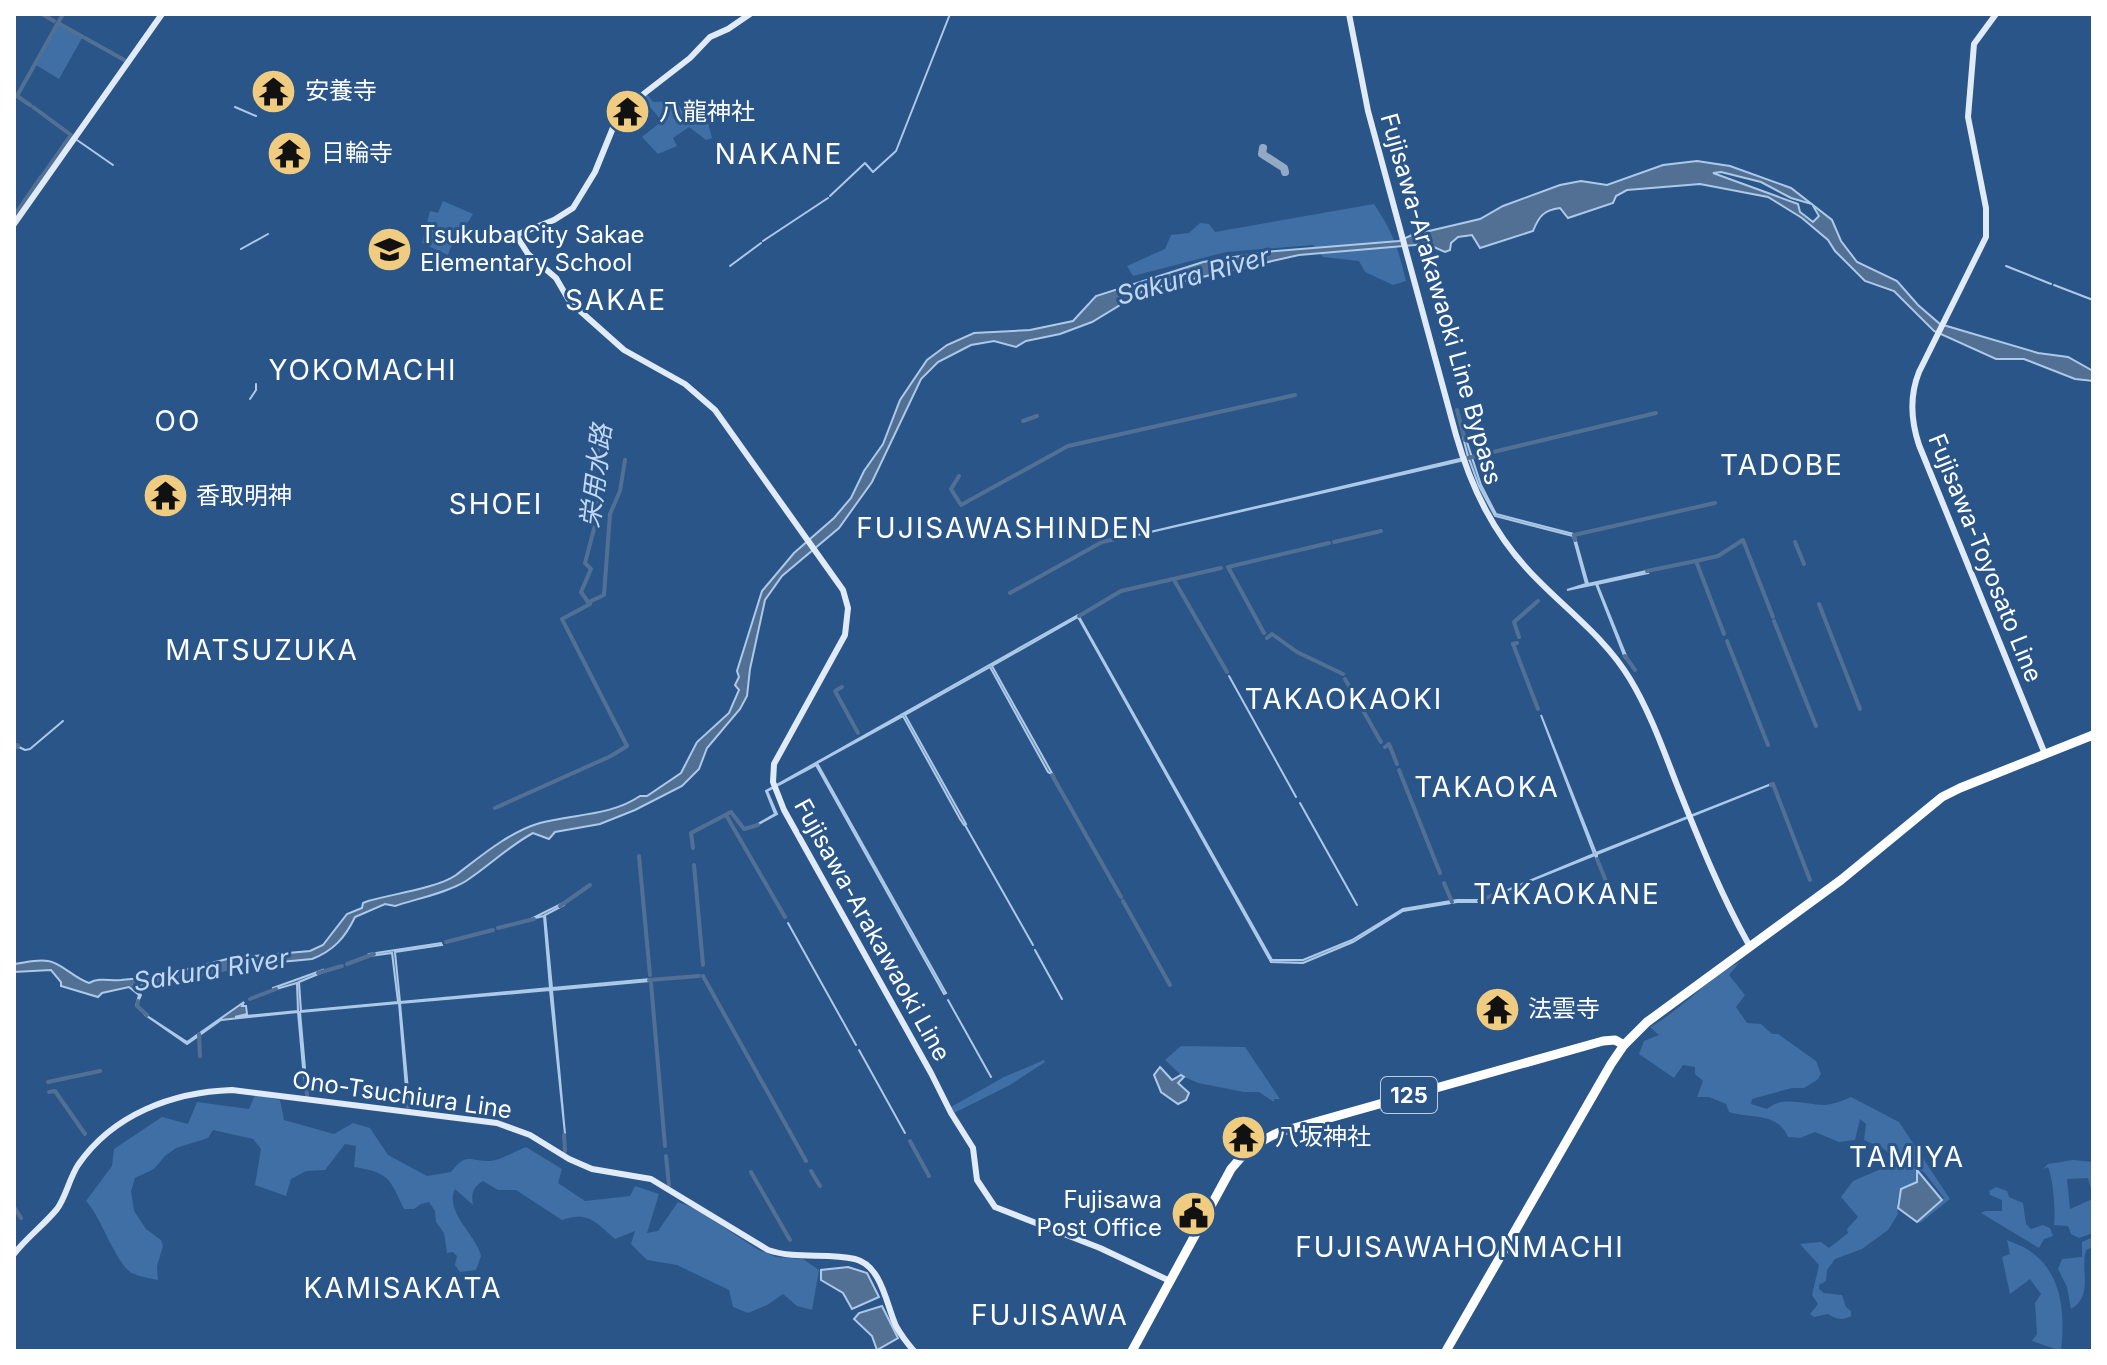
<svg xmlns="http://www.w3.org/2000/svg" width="2107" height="1365" font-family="Inter,'Noto Sans JP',sans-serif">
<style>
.green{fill:#3f6fa5}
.water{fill:#527094;stroke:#adc9e8;stroke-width:2;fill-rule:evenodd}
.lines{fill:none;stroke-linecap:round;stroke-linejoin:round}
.stream{stroke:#adc9e8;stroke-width:2}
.canal{stroke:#527094;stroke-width:4}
.river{stroke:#527094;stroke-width:6}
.taxiway{stroke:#94aac4;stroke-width:8}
.secondary{stroke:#e1ebf8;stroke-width:6}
.highway{stroke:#fff;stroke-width:9}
.labels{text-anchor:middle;stroke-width:6;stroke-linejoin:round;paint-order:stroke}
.shield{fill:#2a5589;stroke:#bfccdc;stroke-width:2}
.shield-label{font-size:22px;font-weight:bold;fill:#fff}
.poi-label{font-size:24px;fill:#fff;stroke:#2a5589;text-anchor:start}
.street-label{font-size:24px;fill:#fff;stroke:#2a5589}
.water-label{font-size:26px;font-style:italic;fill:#c3d8f0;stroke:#2a5589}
.quarter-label{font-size:28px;letter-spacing:2px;fill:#fff;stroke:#2a5589}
</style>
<rect width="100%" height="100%" fill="#2a5589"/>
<g class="green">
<path d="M58,24l24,14 -23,41 -23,-14z"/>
<path d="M647,94l6,8 21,-1 18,19 14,-4 6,22 -6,2 -17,-13 -16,11 4,8 -19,8 -16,-17 20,-16 -20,-23z"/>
<path d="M443,201l30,13c-8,14 -21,26 -25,41l-26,-12 8,-32 8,2z"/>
<path d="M1374,204c19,28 24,44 32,77l-13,4 -28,-13 -6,-11 -36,-4 -10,-12 -87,7 -93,24 -6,-10 38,-17 6,-14 18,-2 11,-10 9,1 6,8z"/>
<path d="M1740,962l-11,13 16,20 -9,12 11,16 14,1 11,10h6l38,27 5,13 -4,6 -13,8h-12l-40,11 -1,5 16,5c15,-14 38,-4 58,-4 9,-1 17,-4 26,-8l48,25 51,77 -30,24 -3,-1 27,-24 -21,-27 -5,-1 -1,12 -16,7 -4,13 1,12 -10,16 -26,19 -27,10 -8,11 -1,11 -7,4v4l5,4 18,2 4,12 5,4v5c-9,5 -15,3 -23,-2l-14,3 -4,-3 8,-10 -6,-9 7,-30 -19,-21 21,-2 8,6 19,-15 -1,-4 11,-12 -17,-20 12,-16 35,-15 4,-9 -8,-8 -20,-9 2,-16 -6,-5 -5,21 -16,2 -24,-10 -15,6 -12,-1c-10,-25 -37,-18 -59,-25l-3,-8 -17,-7h-12l6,-16 -8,-7v-7l-12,-2 -9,13 -35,-24 5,-13 15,-6 -9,-8c33,-18 57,-49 90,-65z"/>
<path d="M1181,1046l64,1 35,52h-6v3l-15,-10h-15l-46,-9 -16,-7 -17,-16z"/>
<path d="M1044,1060l1,2 -35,23 -58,29 -1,-7 53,-30z"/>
<path d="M255,1095l25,5 4,20 50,14 19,-11 17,5 18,27 39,21 24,-4c16,-20 17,-11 39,-11 11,-1 25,-10 36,-14l36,22 -4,14 27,18 45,-5 5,-10 24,8 -12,39 11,-2 20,-29 18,7 61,40 19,8 27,2 16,11 -7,40 -15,-4 -14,-12 -16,11 -19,8 -15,-6 -4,-17 -52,-25 -30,-5 -16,-16 4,-13 -20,8c-20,-17 -26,-28 -53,-19l-46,-30h-18l-15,-9c-10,6 -12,12 -10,24l-18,-16c-11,23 21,45 26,67l-5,14 -16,2 -5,-7 2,-9 -4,-4 -6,1 -3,-20 -8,-11 -1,-11 -6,-9 -8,2 -7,5h-10c-15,-32 -15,-36 -50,-42l2,-21 -11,-2 -20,26 -19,1 -15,8 -5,17 -31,-11 6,-36 -8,-10 -40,-9 -5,8 -32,10 -11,8 -11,13 -19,9 -4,13 3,20 12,18 15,11 2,6 -6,20 1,14c-8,-2 -18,-3 -26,-7 -16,-9 -31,-56 -46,-72l26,-35 2,-17 48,-32 26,7 9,-22 52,7z"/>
<path d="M2073,1160l20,2v35l-5,-19 -21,1 3,30 20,-9 3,1v32l-14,5 -8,-4 -3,-8 -14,-1c2,-10 -1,-48 -6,-58l-5,2 5,-5z"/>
<path d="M1996,1187l11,4 2,6 14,6 3,21 5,5 12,-4 7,3 3,8 -9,3 -5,9 -58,-35 4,-2h17v-11l-12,-5 -1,-4z"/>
<path d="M2093,1237v10l-7,3c-6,21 8,45 -15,59l-4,-22 -9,-18 4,-10 20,-2v-15z"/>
<path d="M2007,1240c9,4 21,8 28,15 28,22 30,63 26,96l-29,-10 5,-7 -2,-31 6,-9 -11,-15 -20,15 -8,-37 8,-3z"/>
</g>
<g class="water">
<path d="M1697,161l33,5 61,22 41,32 9,21 16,21 40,19 21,24 22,19 98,29 30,4 25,14v10l-18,-2 -51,-20h-28l-62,-28 -40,-40 -29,-10 -30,-30 -7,-11 -26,-22 -34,-21 -68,-13 -73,6 -11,6 -3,7 -45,15 -8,-10c-16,2 -21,8 -27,23l-53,17 -8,-13 -14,2 -7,6 -1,7 -5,2 -18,-8 -128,11 -154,35 -53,32 -32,12 -34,7 -10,6 -22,-6 -23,4 -33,17 -17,17 -49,103 -33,46 -57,48 -17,24 -15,69 -3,27 -7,13 -33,39 -8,21 -17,17 -47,24 -35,14 -45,8 -6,7 -16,-6c-24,13 -44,33 -67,48 -17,11 -50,18 -71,25l-10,-2 -30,13c-10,21 -22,34 -43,42l-94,9 -27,12 -31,6 -26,-1 7,10 -5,11 3,-11 -10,-8 -27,6 -4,4 -37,-11v-4l-10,-12 -37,2v-8c10,-1 23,-5 34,-3 12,1 26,17 41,22 11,-6 20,-2 32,-3 17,-2 34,-2 51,-4l4,-4 55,-14 79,-7 13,-6 24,-31 15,-6 1,-5 5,-2c24,-7 70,-13 88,-26 25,-19 53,-43 84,-52 33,-9 71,-7 100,-27h7l34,-23 16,-31 32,-29 10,-23 -4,-5 4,-8 -2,-6 25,-80 32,-38 40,-35 17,-20 13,-27 19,-27 17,-44 27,-40 20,-15 27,-12 56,-3 43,-9 23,-25 107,-34 62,-10 134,-11 13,-6 68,-16 23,-13 57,-21 21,-4 26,4 56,-20zM1721,172l40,10 30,16 21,6 7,12 -6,6 -13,-10 -2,-8 -85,-31z"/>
<path d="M1465,436l16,49 15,29 78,20 14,50 59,-13 1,2 -51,11 30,74h-2l-29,-74 -29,6 19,-6 -13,-48 -78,-20 -16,-30 -10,-27 -336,77 335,-79 -5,-20z"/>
<path d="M1078,615l194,345h31l49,-20 51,-31 54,-9h25v2h-25l-54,9 -50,31 -50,21 -32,-1 -193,-345 -86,49 61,109 -5,-3 -58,-105 -85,48 61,109 -2,1 -4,-6 -57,-103 -86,47 129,230 -2,1 -128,-229 -49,26 10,23 -24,13 22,-13 -9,-23z"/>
<path d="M1541,715l55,138 178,-70 -177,71v6l-2,-5 -97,39 96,-40z"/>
<path d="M563,903l1,2 -19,10 7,73 98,-9 1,2 -99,9 13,144 -15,-144 -150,13 9,98h-2l-8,-98 -99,9 5,56 -1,11 -6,-67 -77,8 -34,24 -43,-30 43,28 57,-40 -2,4h4l1,8 -12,3 63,-6 -1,-28 -24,7v-2l50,-18v2l-24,10 2,29 97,-9 -6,-49 -22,3 -1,-2 72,-11 1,2 -47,7 5,50 150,-14 -6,-72 -13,3z"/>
<path d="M1160,1067l12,13 9,-5 3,2 -6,6 11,10 -3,7 -8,4 -17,-12 -7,-17z"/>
<path d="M1917,1170l25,30 -25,22 -19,-14 3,-19 16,-7z"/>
<path d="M848,1267l19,6 12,24 -27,12 -9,-16 -22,-13v-10z"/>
<path d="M882,1306l16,32 -21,12 -5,-14 -18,-17 5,-6z"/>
</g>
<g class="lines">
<g class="stream">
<path d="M235,107l21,9"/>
<path d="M77,140l36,25"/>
<path d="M830,196l35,-33 8,9 23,-21 54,-137"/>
<path d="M763,241l65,-43"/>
<path d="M241,249l27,-15"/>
<path d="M730,266l31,-23"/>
<path d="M2006,266l45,18"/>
<path d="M2054,285l39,15"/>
<path d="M250,399l6,-9v-6"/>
<path d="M1229,676l67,121"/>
<path d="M17,746l8,4 5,-1 33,-28"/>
<path d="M1300,803l57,102"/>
<path d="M965,825l68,120"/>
<path d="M788,923l68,122"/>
<path d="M1035,950l27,49"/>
<path d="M948,1000l43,77"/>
<path d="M859,1050l46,83"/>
</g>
<g class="canal">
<path d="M42,14l12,7"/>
<path d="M58,23l25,14"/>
<path d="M85,38l41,23"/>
<path d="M30,105l-13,-9 46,-82"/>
<path d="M33,107l38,28 -28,40"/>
<path d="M14,216l27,-39"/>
<path d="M1457,410l8,30"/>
<path d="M1023,421l14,-5"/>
<path d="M1468,458l188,-45"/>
<path d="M959,476l-8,13 10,16 107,-59 227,-51"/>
<path d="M1575,540l-1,-5 141,-32"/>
<path d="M1334,542l47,-11"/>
<path d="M1795,542l9,22"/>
<path d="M1696,561l22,-5 25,-16 30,77"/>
<path d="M1647,571l49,-10 28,73"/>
<path d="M1174,580l53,92"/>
<path d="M1010,593l92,-51 31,-7"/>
<path d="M588,602l-7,-10 10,-23 -6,-6 10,-38 3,-46 -6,-1 6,-28"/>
<path d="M589,602l15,-7 6,-81 10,-23 5,-31"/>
<path d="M1819,604l41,105"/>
<path d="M1079,616l42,-25 100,-23"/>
<path d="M1774,621l42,105"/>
<path d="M1264,633l-36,-66 101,-24"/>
<path d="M1519,637l-5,-15 24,-21"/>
<path d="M1267,638l5,-4 25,18 46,22"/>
<path d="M1727,641l41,104"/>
<path d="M1517,643l-4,1 25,65"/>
<path d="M1625,656l10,14"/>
<path d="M1345,679l36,63"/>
<path d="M842,687l-7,4 23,42"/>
<path d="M1385,747l4,-3 8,20"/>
<path d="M1399,770l41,103"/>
<path d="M1052,775l69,122"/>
<path d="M1771,785l2,-1 37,96"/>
<path d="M495,808l116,-52 16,-10 -65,-127 28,-15"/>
<path d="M726,815l59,102"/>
<path d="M693,848l-2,-15 40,-21 13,17 14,-4"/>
<path d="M639,856l11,119"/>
<path d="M1597,859l17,42"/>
<path d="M694,865l9,100"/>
<path d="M1444,883l8,19"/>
<path d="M1123,901l47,84"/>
<path d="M1479,901l21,-9"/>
<path d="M560,906l30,-21"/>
<path d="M498,928l36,-9"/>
<path d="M446,942l47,-12"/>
<path d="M347,964l27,-10"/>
<path d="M318,973l24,-7"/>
<path d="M703,976l103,185"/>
<path d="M649,980l50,-4"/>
<path d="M651,983l14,163"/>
<path d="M250,999l26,-10"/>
<path d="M138,1001l-1,5 10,9"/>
<path d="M199,1034l1,22"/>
<path d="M305,1079l2,16"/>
<path d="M48,1082l52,-11"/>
<path d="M49,1092l6,-1 30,43"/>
<path d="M408,1101v6"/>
<path d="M564,1135l1,16"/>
<path d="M910,1141l19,35"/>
<path d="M666,1156l3,29"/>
<path d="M811,1171l9,15"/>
<path d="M751,1172l39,68"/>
<path d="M14,1207l7,11"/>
</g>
<g class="river">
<path d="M14,746h3"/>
<path d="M203,973l32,-7"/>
</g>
<path class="taxiway" d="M1263,148l-1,6 22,14 1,4"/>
<g class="secondary">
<path d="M750,14l-22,15 -18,8 -20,21 -71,55 -24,59 -22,36 -19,12 -38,15 12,19 28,24 14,24 54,48 61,34 30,26 128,180 5,18 -3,27 -71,129 -1,18 11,28 147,263 20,40 22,35 4,32 18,27 105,41 70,33"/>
<path d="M1349,14l19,97 88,324c15,52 37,98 75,138 33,35 74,64 99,106 20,33 33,70 47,106 22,55 43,108 72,160"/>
<path d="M1996,14l-22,30 -6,73 18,91v29l-67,135c-10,25 -8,49 0,73l126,309"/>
<path d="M14,224l148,-210"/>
<path d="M14,1254c13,-17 30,-29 43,-45 9,-12 12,-30 21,-44 35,-51 95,-73 154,-75l265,33 33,12 39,24 23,10 59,10 117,71c29,10 59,2 87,9 27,7 31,45 41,67 5,9 11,17 18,25"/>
</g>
<g class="highway">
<path d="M1132,1351l99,-182c13,-17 29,-29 49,-37l323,-91 12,-1 9,5"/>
<path d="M1446,1351l165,-287 13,-19 23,-23 194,-142 101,-83 18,-9 133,-53"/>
</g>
</g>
<defs>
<symbol id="temple-disc" viewBox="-11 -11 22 22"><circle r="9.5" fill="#efcc7f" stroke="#2a5589"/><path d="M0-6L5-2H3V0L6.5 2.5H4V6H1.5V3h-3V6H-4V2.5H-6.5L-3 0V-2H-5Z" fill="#111"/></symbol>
<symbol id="school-disc" viewBox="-11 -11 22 22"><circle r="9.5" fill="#efcc7f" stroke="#2a5589"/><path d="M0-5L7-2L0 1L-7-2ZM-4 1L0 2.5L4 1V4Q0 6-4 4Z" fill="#111"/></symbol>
<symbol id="civic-disc" viewBox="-11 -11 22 22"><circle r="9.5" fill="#efcc7f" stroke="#2a5589"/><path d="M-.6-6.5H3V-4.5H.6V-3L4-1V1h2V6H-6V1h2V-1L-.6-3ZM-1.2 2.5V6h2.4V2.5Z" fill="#111"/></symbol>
</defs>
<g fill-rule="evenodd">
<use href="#temple-disc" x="248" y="66" width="51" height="51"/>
<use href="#temple-disc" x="602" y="86" width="51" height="51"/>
<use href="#temple-disc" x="264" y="128" width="51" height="51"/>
<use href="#school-disc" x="364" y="224" width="51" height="51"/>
<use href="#temple-disc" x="140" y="470" width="51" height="51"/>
<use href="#temple-disc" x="1472" y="984" width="51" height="51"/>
<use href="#temple-disc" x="1218" y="1112" width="51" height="51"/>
<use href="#civic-disc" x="1168" y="1188" width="51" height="51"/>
</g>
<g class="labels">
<rect class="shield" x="1381" y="1077" width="56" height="36" rx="6"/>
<g class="shield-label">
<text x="1409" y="1103">125</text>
</g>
<g class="poi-label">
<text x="305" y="99">安養寺</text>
<text x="659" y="120">八龍神社</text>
<text x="321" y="161">日輪寺</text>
<text x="420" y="243">Tsukuba City Sakae<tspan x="420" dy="28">Elementary School</tspan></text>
<text x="196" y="504">香取明神</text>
<text x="1528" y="1017">法雲寺</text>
<text x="1275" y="1145">八坂神社</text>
<text x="1162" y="1208" text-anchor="end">Fujisawa<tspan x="1162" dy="28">Post Office</tspan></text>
</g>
<g class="street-label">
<text transform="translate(1441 299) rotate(74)" y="8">Fujisawa-Arakawaoki Line Bypass</text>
<text transform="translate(1985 558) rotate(68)" y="8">Fujisawa-Toyosato Line</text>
<text transform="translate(872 930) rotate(61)" y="8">Fujisawa-Arakawaoki Line</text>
<text transform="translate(402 1095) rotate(8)" y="8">Ono-Tsuchiura Line</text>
</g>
<g class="water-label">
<text transform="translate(1193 276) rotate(-15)" y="9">Sakura River</text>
<text transform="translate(596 476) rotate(-83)" y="9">栄用水路</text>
<text transform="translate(211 970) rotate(-9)" y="9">Sakura River</text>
</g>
<g class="quarter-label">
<text x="779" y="164">NAKANE</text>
<text x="616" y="310">SAKAE</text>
<text x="363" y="380">YOKOMACHI</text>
<text x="178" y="431">OO</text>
<text x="1782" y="475">TADOBE</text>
<text x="496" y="514">SHOEI</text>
<text x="1005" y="538">FUJISAWASHINDEN</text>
<text x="262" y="660">MATSUZUKA</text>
<text x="1344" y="709">TAKAOKAOKI</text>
<text x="1487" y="797">TAKAOKA</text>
<text x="1567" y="904">TAKAOKANE</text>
<text x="1907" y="1167">TAMIYA</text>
<text x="1460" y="1257">FUJISAWAHONMACHI</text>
<text x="403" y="1298">KAMISAKATA</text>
<text x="1050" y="1325">FUJISAWA</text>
</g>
</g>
<rect width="2107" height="1365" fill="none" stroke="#ffffff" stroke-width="32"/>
</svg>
